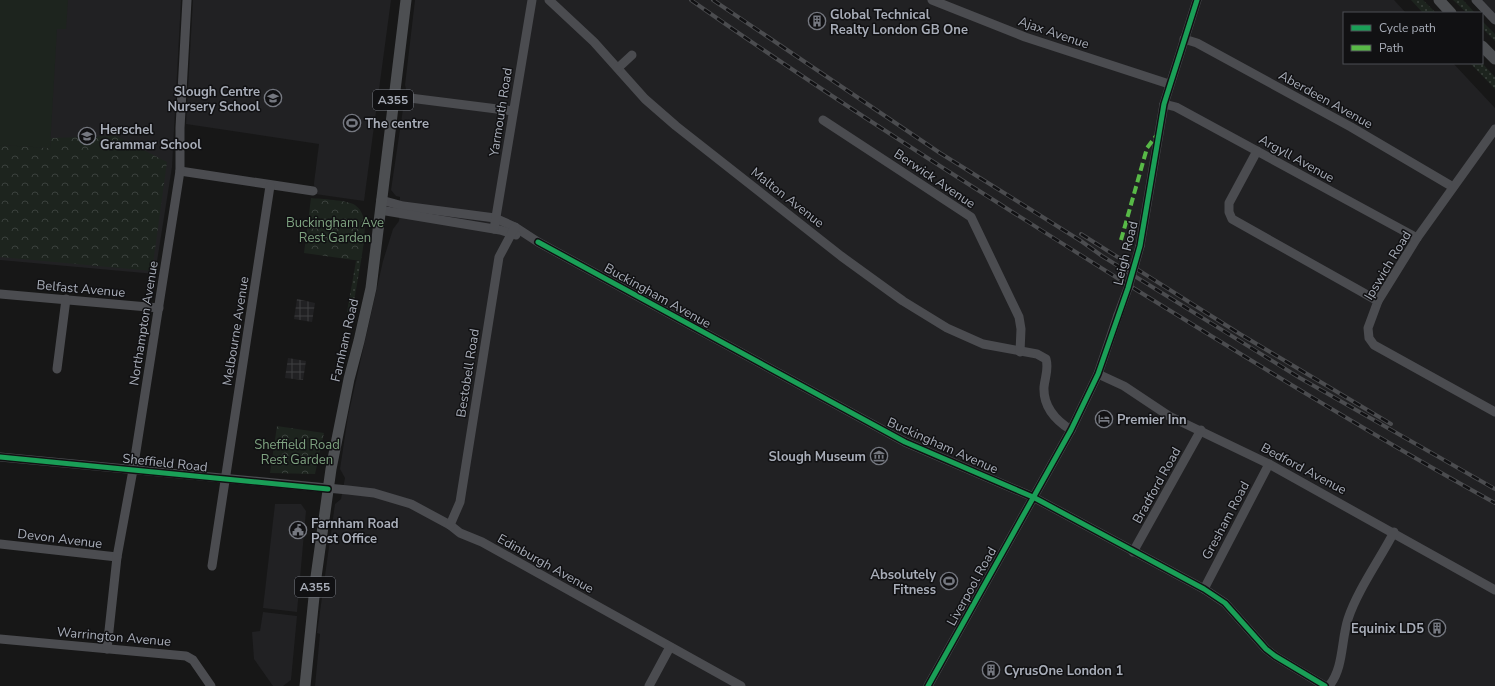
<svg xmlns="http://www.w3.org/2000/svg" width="1495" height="686" font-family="'Nunito Sans',sans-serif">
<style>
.built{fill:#212123}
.industrial{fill:url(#industrial-grid)}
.grass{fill:url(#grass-dots)}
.forest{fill:url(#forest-crowns)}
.garden{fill:#1d241e}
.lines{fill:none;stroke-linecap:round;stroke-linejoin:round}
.minor{stroke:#4b4c50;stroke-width:9}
.major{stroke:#4d4f52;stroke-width:11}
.rail-casing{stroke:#4b4c4f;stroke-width:4}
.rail{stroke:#111113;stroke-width:2.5;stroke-dasharray:8;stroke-linecap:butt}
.minor-bridge{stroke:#4b4c50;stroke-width:9}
.quiet{stroke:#58b947;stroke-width:4;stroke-dasharray:8 4;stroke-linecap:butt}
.cycleway-casing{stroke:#111113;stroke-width:8}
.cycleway{stroke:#1a9f57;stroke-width:5}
.labels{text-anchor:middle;stroke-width:3;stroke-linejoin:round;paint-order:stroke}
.shield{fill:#111113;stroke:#7b7e86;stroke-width:1}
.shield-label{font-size:12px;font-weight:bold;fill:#a8adb8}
.poi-label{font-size:13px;font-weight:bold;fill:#a8adb8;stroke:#111113;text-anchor:start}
.street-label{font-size:13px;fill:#a8adb8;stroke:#111113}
.park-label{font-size:13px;fill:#7fa381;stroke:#111113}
</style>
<defs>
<pattern id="industrial-grid" width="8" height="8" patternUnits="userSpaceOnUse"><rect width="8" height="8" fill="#212123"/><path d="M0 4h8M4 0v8" fill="none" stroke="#3e3f41"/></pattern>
<pattern id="grass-dots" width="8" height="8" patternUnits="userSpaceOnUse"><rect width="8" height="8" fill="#1d241e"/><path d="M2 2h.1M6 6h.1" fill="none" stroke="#3b413d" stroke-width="1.8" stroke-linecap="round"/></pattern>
<pattern id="forest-crowns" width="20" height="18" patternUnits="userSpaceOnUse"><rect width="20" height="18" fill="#1d241e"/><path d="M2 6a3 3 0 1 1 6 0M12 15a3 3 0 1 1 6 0" fill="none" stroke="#3b413d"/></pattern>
</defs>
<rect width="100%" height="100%" fill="#171717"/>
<g class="built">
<path d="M0,0h181l-9,167 -17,107 -155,-14z"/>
<path d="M193,0h198l-27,201 -49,-7 -1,-11 5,-39 -133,-20z"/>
<path d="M415,0h979l12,13h-62v50h109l42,45v578h-1180l5,-52 -3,-1 18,-129 6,-5 4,-21 -5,-9 8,-53 35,-155 10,-32 6,-8 1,-24 -4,-1 -5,-6 15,-101 -1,-4z"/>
<path d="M1480,0h15v16z"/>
<path d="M275,504h26l5,7 -9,101 -34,-4z"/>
<path d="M263,612l34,4 -6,64 -8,6h-10l-19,-27 -2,-27 8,-1z"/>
</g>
<g class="industrial">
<path d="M297,299l18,4 -3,19 -18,-3z"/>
<path d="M288,358l18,3 -3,19 -18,-2z"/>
</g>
<g class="grass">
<path d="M1411,0h12l13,13h-13z"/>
<path d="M1453,0h10l12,13h-8z"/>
<path d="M1482,21l13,13v7l-13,-13z"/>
<path d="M1470,63h12l13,14v12z"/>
<path d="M356,261h5l-9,52 -5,-1z"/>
</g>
<g class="forest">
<path d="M116,136l51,26 -15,109 -152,-14v-112l50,3 1,-10z"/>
<path d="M311,198c10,1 36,2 44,7 16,11 8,40 6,56l-57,-8z"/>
<path d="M277,426l47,7 -9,41 -45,-1z"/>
</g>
<path class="garden" d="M0,0h68l-2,29h-9l-7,119 -50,-3z"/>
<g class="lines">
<g class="minor">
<path d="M549,0l45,42 51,57 31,27 165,130 62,45 44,27 36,16 54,10 9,5c3,10 -1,18 -2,28 -1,20 11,33 27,43"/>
<path d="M932,0l93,37 144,47"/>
<path d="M1476,0l19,20"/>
<path d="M1184,39l13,4 154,84 102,60"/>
<path d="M618,68l14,-13"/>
<path d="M394,96l119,15"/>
<path d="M1164,104l12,3 241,131"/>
<path d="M823,120l148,97 48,100 2,12 -1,23"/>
<path d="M1495,129l-78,109 -39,63 -10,27 1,10 5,7 121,67"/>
<path d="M1257,151l-28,52v9l3,7 146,82"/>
<path d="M180,171l133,20"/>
<path d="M381,200l22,6 92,12 20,9 23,15 367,200 128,55 171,92 21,14 41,46 9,7 50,30"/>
<path d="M380,210l120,20 16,5"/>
<path d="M494,229l38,-229"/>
<path d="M1140,246l24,-142 33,-104"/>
<path d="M0,294l159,14"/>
<path d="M57,369l9,-70"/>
<path d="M1098,374l26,12 45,30 100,48 226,126"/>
<path d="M0,457l348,33 26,3 37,11 39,21 10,8 22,9 259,144"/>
<path d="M450,525l10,-23 39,-245 16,-30"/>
<path d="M0,544l117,13"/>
<path d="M1133,552l68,-122"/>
<path d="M212,566l58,-380"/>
<path d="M1204,589l65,-125"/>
<path d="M0,639l186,17 7,4 18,26"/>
<path d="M107,649l10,-92 16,-87 47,-299v-43l7,-128"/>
<path d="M649,686l21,-39"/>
<path d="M928,686l143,-256 27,-56 20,-59"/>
<path d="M1329,686c15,-18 12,-46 19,-67 9,-28 32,-60 46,-87"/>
</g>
<g class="major">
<path d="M1439,0l12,13"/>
<path d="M1482,46l13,13"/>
<path d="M305,686l11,-109 15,-108 18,-90 10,-38 12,-53 35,-288"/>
</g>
<defs>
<g id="rail">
<path d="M691,0c141,99 286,190 431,281 123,76 246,152 373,222"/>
<path d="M713,0l227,153 141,88 21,15 198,122 195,111"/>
<path d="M1081,234l159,100 151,90"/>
</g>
</defs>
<use href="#rail" class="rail-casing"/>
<use href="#rail" class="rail"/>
<path class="minor-bridge" d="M1118,315l10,-27 12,-42"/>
<path class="quiet" d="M1121,240l26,-92 9,-12"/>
<defs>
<g id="cycleway">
<path d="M538,242l367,200 128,55 171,92 21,14 41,46 9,7 50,30"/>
<path d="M0,457l328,32"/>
<path d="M928,686l143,-256 27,-56 30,-86 12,-42 24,-142 33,-104"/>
</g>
</defs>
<use href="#cycleway" class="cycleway-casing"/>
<use href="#cycleway" class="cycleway"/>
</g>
<defs>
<symbol id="building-ring" viewBox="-11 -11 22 22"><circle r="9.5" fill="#111113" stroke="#757880" stroke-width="1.5"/><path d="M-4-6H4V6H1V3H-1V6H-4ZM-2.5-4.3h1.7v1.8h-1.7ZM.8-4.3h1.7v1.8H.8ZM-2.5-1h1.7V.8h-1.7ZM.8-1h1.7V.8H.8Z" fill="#757880"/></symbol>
<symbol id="school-ring" viewBox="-11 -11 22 22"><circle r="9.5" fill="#111113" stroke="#757880" stroke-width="1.5"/><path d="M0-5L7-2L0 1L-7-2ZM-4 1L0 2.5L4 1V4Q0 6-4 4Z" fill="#757880"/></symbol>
<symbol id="stadium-ring" viewBox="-11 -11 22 22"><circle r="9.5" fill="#111113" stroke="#757880" stroke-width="1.5"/><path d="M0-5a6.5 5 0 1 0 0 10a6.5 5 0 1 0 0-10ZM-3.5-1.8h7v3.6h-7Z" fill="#757880"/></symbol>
<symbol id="hotel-ring" viewBox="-11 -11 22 22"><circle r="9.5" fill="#111113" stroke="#757880" stroke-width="1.5"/><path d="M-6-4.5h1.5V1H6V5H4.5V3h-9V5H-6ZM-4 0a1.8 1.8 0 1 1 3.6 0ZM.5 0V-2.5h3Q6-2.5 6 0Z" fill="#757880"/></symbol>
<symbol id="museum-ring" viewBox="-11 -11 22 22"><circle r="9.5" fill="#111113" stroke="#757880" stroke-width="1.5"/><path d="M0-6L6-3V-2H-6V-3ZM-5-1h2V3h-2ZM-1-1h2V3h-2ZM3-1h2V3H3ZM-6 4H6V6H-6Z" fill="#757880"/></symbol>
<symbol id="civic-ring" viewBox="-11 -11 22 22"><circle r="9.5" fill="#111113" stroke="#757880" stroke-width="1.5"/><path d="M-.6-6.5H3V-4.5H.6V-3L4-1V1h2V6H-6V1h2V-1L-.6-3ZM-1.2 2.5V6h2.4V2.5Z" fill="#757880"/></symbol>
</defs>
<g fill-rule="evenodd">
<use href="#building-ring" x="807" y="11" width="20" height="20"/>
<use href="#school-ring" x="263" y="88" width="20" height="20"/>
<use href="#stadium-ring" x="342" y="113" width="20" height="20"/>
<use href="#school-ring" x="77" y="126" width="20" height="20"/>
<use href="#hotel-ring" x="1094" y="409" width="20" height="20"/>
<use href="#museum-ring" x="869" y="446" width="20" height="20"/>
<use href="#civic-ring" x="288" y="520" width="20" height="20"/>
<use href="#stadium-ring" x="939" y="571" width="20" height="20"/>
<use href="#building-ring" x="1427" y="618" width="20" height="20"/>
<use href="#building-ring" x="981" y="660" width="20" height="20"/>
</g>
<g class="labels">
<g class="shield">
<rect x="373" y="90" width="40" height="20" rx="3"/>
<rect x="295" y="577" width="40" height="20" rx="3"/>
</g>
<g class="shield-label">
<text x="393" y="104">A355</text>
<text x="315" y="591">A355</text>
</g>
<g class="poi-label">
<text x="830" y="19">Global Technical<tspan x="830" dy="15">Realty London GB One</tspan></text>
<text x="260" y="96" text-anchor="end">Slough Centre<tspan x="260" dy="15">Nursery School</tspan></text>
<text x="365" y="128">The centre</text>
<text x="100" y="134">Herschel<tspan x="100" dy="15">Grammar School</tspan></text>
<text x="1117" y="424">Premier Inn</text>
<text x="866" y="461" text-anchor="end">Slough Museum</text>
<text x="311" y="528">Farnham Road<tspan x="311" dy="15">Post Office</tspan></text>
<text x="936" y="579" text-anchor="end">Absolutely<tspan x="936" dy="15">Fitness</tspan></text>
<text x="1424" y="633" text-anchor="end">Equinix LD5</text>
<text x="1004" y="675">CyrusOne London 1</text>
</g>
<g class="street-label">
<text transform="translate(1054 32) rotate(19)" y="5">Ajax Avenue</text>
<text transform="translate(1326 99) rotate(29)" y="5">Aberdeen Avenue</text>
<text transform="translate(500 112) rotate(-81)" y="5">Yarmouth Road</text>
<text transform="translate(1297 158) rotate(29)" y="5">Argyll Avenue</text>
<text transform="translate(935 178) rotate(34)" y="5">Berwick Avenue</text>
<text transform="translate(788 197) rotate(38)" y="5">Malton Avenue</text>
<text transform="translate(1125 253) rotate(-76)" y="5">Leigh Road</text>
<text transform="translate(1387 265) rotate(-59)" y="5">Ipswich Road</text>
<text transform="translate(81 288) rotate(5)" y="5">Belfast Avenue</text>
<text transform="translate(658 295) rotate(29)" y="5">Buckingham Avenue</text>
<text transform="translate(143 323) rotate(-81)" y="5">Northampton Avenue</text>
<text transform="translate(235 331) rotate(-81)" y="5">Melbourne Avenue</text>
<text transform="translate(344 340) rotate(-77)" y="5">Farnham Road</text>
<text transform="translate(467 373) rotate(-81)" y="5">Bestobell Road</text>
<text transform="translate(943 445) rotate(24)" y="5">Buckingham Avenue</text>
<text transform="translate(165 462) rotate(6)" y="5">Sheffield Road</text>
<text transform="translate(1304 468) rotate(28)" y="5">Bedford Avenue</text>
<text transform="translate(1156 485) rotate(-61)" y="5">Bradford Road</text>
<text transform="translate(1225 520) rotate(-62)" y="5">Gresham Road</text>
<text transform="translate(60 538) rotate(7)" y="5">Devon Avenue</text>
<text transform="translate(546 563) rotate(29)" y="5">Edinburgh Avenue</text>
<text transform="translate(971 586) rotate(-61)" y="5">Liverpool Road</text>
<text transform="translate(114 636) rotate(5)" y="5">Warrington Avenue</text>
</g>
<g class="park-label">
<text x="335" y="227">Buckingham Ave<tspan x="335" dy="15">Rest Garden</tspan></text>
<text x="297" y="449">Sheffield Road<tspan x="297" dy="15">Rest Garden</tspan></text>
</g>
</g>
<rect x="1343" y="12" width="140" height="52" fill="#111113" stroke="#4d4f55"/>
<rect x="1351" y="25" width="20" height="6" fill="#1a9f57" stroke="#4d4f55"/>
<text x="1379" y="32" font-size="12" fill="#a8adb8">Cycle path</text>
<rect x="1351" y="45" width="20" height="6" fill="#58b947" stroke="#4d4f55"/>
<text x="1379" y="52" font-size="12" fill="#a8adb8">Path</text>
</svg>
